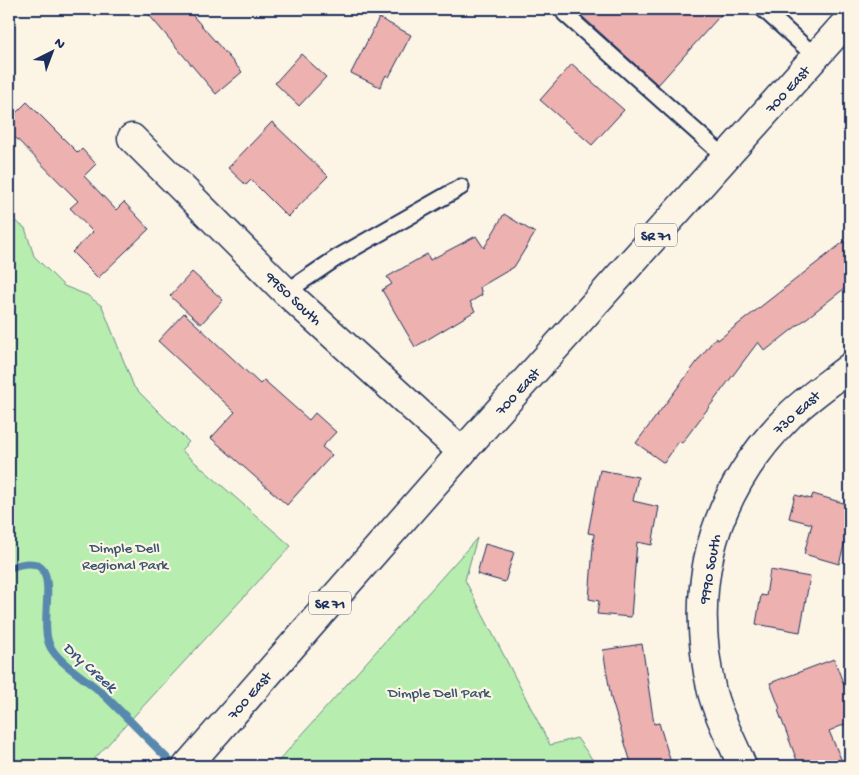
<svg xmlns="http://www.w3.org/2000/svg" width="859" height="775" font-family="'Gochi Hand',sans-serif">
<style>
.green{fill:#b7edaf;stroke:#698e86}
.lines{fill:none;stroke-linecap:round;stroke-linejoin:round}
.stream{stroke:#5888ad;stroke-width:8}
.building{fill:#edb1af;stroke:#1b2f5e}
.lane-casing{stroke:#1b2f5e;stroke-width:19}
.street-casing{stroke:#1b2f5e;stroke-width:31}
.primary-casing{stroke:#1b2f5e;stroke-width:31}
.lane{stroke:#fcf5e5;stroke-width:15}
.street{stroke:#fcf5e5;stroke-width:28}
.primary{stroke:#fcf5e5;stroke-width:28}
.labels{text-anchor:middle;stroke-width:4.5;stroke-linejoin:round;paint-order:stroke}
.shield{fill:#fcf5e5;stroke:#5e6a86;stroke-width:1}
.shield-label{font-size:14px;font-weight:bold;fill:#1b2f5e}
.street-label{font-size:15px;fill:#1b2f5e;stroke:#fcf5e5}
.park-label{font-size:15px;fill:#3a556e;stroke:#fcf5e5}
.water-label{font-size:16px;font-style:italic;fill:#34547f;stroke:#fcf5e5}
</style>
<rect width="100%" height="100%" fill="#fcf5e5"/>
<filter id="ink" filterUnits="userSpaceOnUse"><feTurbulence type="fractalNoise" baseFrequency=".02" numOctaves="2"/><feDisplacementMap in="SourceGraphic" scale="10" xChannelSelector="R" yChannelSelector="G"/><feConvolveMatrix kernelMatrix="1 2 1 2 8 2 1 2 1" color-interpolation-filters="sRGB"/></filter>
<g filter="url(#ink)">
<g class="green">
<path d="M9,217l16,11 9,28 30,30 23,9 15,11 32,81 55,55 -8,8 110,96 -203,220h-79z"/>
<path d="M477,538l-12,42 85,165 27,-7 20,28h-323z"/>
</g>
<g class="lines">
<path class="stream" d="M9,568c63,-24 25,53 42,80 12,19 35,30 51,45 25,24 48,49 73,73"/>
</g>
<g class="building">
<path d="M144,9h43l55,63 -26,22z"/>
<path d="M574,9h152l-68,76z"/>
<path d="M379,18l32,17 -22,42 -3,-2 -6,12 -29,-14z"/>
<path d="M301,54l25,23 -27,29 -24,-23z"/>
<path d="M572,64l52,46 -32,35 -52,-45z"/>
<path d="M27,102l51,51 4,-4 14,15 -12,12 32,34 8,-8 25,27 -51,49 -26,-26 21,-20 -23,-24 8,-7 -69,-70v-11z"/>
<path d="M272,122l56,54 -40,41 -37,-37 -5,5 -18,-17z"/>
<path d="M504,214l31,19 -21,34 -34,20 2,8 -12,7 5,9 -60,36 -33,-57 10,-6 -5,-7 40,-23 3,6 46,-24 8,12z"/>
<path d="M850,237v47l-85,67 -7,-9 -76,101 -3,-2 -15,22 -28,-20 79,-105 3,2z"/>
<path d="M192,272l31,28 -22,24 -31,-28z"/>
<path d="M184,313l76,71 4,-4 45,40 6,-7 21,19 -14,15 10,8 -45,50 -76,-67 24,-26 -77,-71z"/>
<path d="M600,470l38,7 -5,24 26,6 -7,38 -15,-3 -6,75 -34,-3 2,-13 -10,-2 5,-65 -6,-1z"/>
<path d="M813,494l37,11v18l-11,41 -35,-10 8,-30 -23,-6 6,-23 16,4z"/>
<path d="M485,544l29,8 -9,30 -28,-8z"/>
<path d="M770,570l40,7 -10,55 -44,-8 5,-29 5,1z"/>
<path d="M642,644l12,80 5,-1 13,43h-40l-21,-68 -8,-48z"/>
<path d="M834,659l16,42v21l-21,9 15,35h-45l-21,-56 2,-1 -10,-26z"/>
</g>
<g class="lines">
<defs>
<g id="lane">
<path d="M564,9l1,5 161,144"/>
<path d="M763,9l53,48"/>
<path d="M286,292l52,-35 123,-70"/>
</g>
<g id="street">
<path d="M132,138l154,154 176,160"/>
<path d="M742,766c-9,-24 -24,-49 -30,-74 -25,-107 0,-200 79,-278 18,-17 40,-32 59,-47"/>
</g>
<path id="primary" d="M187,766l275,-314 388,-434"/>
</defs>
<use href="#lane" class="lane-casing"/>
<use href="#street" class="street-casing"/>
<use href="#primary" class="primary-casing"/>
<use href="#lane" class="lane"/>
<use href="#street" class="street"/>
<use href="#primary" class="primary"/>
</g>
</g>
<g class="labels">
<g class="shield">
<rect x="635" y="223.5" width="42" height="23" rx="4"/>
<rect x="309" y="591.5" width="42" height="23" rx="4"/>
</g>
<g class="shield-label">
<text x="656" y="240">SR 71</text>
<text x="330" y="608">SR 71</text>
</g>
<g class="street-label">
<text transform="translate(787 89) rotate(-48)" y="5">700 East</text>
<text transform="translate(294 298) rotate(43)" y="5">9950 South</text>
<text transform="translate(517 391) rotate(-48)" y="5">700 East</text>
<text transform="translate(796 412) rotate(-42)" y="5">730 East</text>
<text transform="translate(709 569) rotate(-80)" y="5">9990 South</text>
<text transform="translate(249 695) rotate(-49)" y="5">700 East</text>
</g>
<g class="park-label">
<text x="125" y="552">Dimple Dell<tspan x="125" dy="17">Regional Park</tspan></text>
<text x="439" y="697">Dimple Dell Park</text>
</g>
<g class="water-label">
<text transform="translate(91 666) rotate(42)" y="6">Dry Creek</text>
</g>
</g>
<rect width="859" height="775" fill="none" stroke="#fcf5e5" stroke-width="30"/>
<rect x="15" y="15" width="829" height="745" fill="none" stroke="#1b2f5e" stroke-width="2" filter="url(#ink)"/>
<g transform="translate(52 52) rotate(42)" stroke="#fcf5e5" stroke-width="4" paint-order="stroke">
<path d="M0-4L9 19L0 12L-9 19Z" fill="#1b2f5e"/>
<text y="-8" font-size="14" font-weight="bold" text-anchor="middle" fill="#1b2f5e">N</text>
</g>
</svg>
